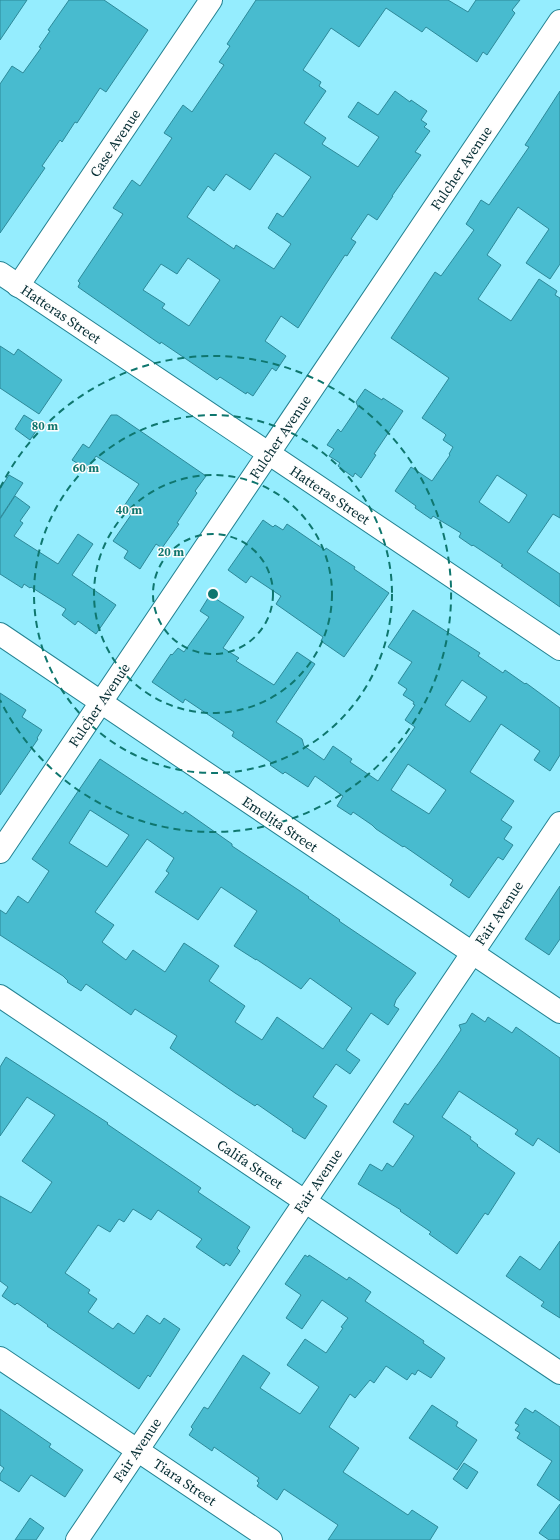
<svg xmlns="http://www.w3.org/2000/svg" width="560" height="1540" font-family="'Source Serif 4',serif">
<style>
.building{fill:#48bbcf;stroke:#2d8999;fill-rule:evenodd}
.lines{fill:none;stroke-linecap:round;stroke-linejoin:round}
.minor-casing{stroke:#248292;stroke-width:24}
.minor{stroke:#fff;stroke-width:22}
.ring{fill:none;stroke:#0f766e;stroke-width:2;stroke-dasharray:7 5}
.labels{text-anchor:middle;stroke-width:3;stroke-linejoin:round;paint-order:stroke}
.street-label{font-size:14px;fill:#042c32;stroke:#fdfdfd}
.centre{fill:#0f766e;stroke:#fdfdfd;stroke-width:2}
.ring-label{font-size:12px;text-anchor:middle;font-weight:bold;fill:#0f766e;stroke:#fdfdfd;stroke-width:3;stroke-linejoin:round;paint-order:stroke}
</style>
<rect width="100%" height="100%" fill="#95edfe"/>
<g class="building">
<path d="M0,0h27l-27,40z"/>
<path d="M69,0h35l44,30 -42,62 -6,-4 -23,35 -2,-1 -13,20 -2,-2 -18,26 3,2 -45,65v-149l12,-18 11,7 18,-25 -2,-1 11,-16 -2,-1z"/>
<path d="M256,0h192l20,12 8,-12h44l-8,10 3,3 -28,42 -4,-3 -6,10 -51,-35 -4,5 -36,-24 -27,39 -28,-19 -28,42 18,12 -2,4 7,5 -22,32 22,15 -4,6 36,23 21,-30 -31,-20 10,-15 20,13 17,-24 15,11 1,-2 16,11 -6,9 6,4 -3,3 6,4 -15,21 6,3 -29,41h1l-16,24 -9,-6 -17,25 5,3 -9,14 -2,-1 -19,29 -28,44 -17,-12 -16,25 21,15 -10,15 -4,-3 -19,28 -6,-4 -1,2 -26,-17 -3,3 -56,-38 -1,2 -82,-57 2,-4 -2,-2 45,-67 -10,-6 19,-28 8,6 32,-48 -8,-5 19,-28 9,7 32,-47 -5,-3 11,-16 -3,-2zM275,153l36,24 -28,40 -6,-4 -9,15 23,16 -17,25 -38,-24 -2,4 -47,-32 21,-31 6,5 12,-17 24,16zM188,258l32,22 -31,46 -27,-18 3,-4 -22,-14 18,-26 16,10z"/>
<path d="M560,91v173l-10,15 -24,-16 23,-34 -31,-22 -31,48 14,10 -23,34 33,22 28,-42 18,12 -2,4 5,3v220l-7,-4 -26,38 33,22v33l-59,-41 2,-1 -30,-20 -1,1 -13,-9 2,-4 -28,-17 -2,3 -16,-11 1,-2 -21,-15 16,-24 21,14 18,-26 -1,-1 4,-7 -10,-7 3,-5 -2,-2 -22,-15 27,-40 -58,-40 44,-66 6,4 33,-46 -8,-6 15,-24 8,5 40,-58 -4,-2zM497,475l30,20 -18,28 -30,-21z"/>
<path d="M0,346l14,9 4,-6 44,31 -23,34 -39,-26z"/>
<path d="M365,389l17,11 1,-2 20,13 -29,43 2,1 -15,23 -6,-5 -2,4 -15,-11 2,-3 -11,-7 5,-7 -7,-4 11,-16 3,3 17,-25 -2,-5z"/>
<path d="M24,415l16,10 -10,15 -15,-11z"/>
<path d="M111,415h6l89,61 -11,15 2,2 -20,30 2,1 -17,24 -6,-4 -16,25 -16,-11 4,-7 -15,-10 18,-26 -9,-6 17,-25 -43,-28 -9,13 -15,-9 11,-16 6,4z"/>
<path d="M9,475l14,8 -23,35v-29z"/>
<path d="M15,496l15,11 -10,14 3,2 -9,13 44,28 20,-30 15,10 -21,31 44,30 -20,29 -18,-13 -3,4 -13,-10 4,-6 -35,-22 -1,1 -6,-4 -2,4 -22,-14v-55z"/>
<path d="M263,520l10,7 2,-2 8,5 4,-6 38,26 1,-2 29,19 -1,2 35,24 -45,64 -23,-16 2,-4 -47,-33 5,-8 -30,-20 -5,7 -18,-13z"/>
<path d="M210,595l34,22 -21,31 16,10 -3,3 38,24 23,-33 18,12 -39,58 26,17 2,7 20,14 9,-14 19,13 -2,3 28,19 37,-54 -10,-7 10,-15 -2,-1 1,-2 -11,-7 4,-6 -9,-6 14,-21 -24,-15 25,-37 67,43 -2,3 25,17 2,-3 20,14 1,-1 34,25v47l-10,16 -16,-11 6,-9 -39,-27 -31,48 44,29 -13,19 11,7 -8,12 9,6 -10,15 -5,-3 -29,41 -19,-13 3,-5 -49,-34 -1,1 -27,-18 -4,-4 -19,-13 -2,3 -14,-9 6,-10 -28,-20 -7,11 -23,-15 -2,2 -13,-9 2,-2 -40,-27 2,-4 -49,-33 -2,4 -31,-21 19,-28 1,1 6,-7 6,4 25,-35 -9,-6zM462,680l25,17 -17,25 -25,-17zM408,764l38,26 -17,24 -38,-24z"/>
<path d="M0,693l26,17 -4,7 20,13 -5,8 1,1 -38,56z"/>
<path d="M100,759l83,55 2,-3 47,33v2l77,51 -1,1 32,22 -1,1 77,52 -20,27 -2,6 5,3 -11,16 -17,-12 -25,37 14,10 -10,14 -14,-10 -23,33 14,9 -22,33 -13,-8 1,-2 -36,-25 -2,2 -20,-13 -65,-45 7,-12 -42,-27 -4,6 -45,-31 -5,7 -14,-9 1,-1 -5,-5 -63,-41v-25l6,4 12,-18 10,7 21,-32 -17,-12zM90,810l39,25 -22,32 -38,-24zM147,839l27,19 -8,13 3,2 -14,19 43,28 23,-33 36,24 -23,35 22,14v-1l45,30 9,-11 42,30 -29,41 -46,-32 -15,23 -27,-18 10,-16 -36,-25 10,-15 -35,-23 -19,29 -32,-22 -7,10 -24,-18 12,-17 -19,-13z"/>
<path d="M560,886v53l-11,16 -24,-16z"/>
<path d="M472,1013l13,9 3,-5 24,16 4,-6 44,31v95l-22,-15 -5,8 -18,-12 3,-4 -59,-39 -17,26 29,20 -1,2 8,6 -1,1 38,27 -27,42 -3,-2 -28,41 -28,-20 2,-2 -31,-21 1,-1 -43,-26 12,-20 12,7 5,-8 6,4 21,-31 -21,-14 12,-19 3,2 32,-44 21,-31 -2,-5 7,-2z"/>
<path d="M6,1057l102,66 -1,1 94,64 -3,4 52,35 -13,21 3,3 -10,15 -4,-3 -2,3 -28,-19 6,-8 -44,-29 -7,10 -18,-11 -9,13 -5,-3 -9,13 -12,-7 -33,48 25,17 -2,3 9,6 -9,13 25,17 5,-6 16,11 13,-19 13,9 4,-6 16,11 -30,48 -2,-2 -9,14 -92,-63 1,-1 -31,-22 -2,2 -13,-9 6,-9 -8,-6v-85l31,17 21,-31 -30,-21 33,-46 -28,-18 -27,39v-69z"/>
<path d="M560,1241v77l-19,-12 3,-4 -38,-26 14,-20 20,14z"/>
<path d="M305,1255l3,2 1,-2 38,25 2,-3 22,15 -6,9 59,40 -1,2 22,15 -14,20 -13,-8 -3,5 -3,-2 -5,7 -21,-14 -12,17 -4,-3 -15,18 -5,-4 -21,33 30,21 -16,24 65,43 4,-5 26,17 -8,13h-102l10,-15 -54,-36 -7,11 -20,-14 2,-3 -2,-2 2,-3 -45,-31 -2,4 -23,-16 4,-6 -2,-2 13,-20 4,2 35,-54 27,18 -10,15 40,26 19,-27 -32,-22 18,-26 21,14 17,-25 -2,-1 7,-9 -26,-18 -20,29 -16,-11 15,-23 -16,-11z"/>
<path d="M432,1405l26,17 -2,4 21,14 -20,30 -48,-32z"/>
<path d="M525,1408l8,5 2,-3 25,17v74l-23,-16 15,-24 -35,-23 3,-5 -5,-3 4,-5 -4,-2z"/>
<path d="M0,1409l51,35 -2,3 34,23 -18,27 -34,-22 -12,17 -19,-12v-6l4,-6 -4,-3z"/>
<path d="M464,1463l14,9 -11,17 -14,-10z"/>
<path d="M560,1504v36h-11l-10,-7z"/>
<path d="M30,1518l14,10 -8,12h-21z"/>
</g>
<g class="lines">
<defs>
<g id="minor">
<path d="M0,273l560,376"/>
<path d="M18,286l193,-286"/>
<path d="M0,634l560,378"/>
<path d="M0,852l560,-831"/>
<path d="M0,996l560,377"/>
<path d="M0,1358l271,182"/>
<path d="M77,1540l483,-717"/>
</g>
</defs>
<use href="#minor" class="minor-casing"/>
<use href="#minor" class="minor"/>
</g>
<g class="ring">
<circle cx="213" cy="594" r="60"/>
<circle cx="213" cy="594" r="119"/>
<circle cx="213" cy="594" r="179"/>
<path d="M0 488A238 238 0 1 1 0 700"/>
</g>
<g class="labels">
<g class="street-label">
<text transform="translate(115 143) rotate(-56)" y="5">Case Avenue</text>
<text transform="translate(461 168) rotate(-56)" y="5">Fulcher Avenue</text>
<text transform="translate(61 314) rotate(34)" y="5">Hatteras Street</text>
<text transform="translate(280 437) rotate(-56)" y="5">Fulcher Avenue</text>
<text transform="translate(330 495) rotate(34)" y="5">Hatteras Street</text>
<text transform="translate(99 705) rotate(-56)" y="5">Fulcher Avenue</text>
<text transform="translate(280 824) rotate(34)" y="5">Emelita Street</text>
<text transform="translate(499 913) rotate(-56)" y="5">Fair Avenue</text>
<text transform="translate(250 1164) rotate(34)" y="5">Califa Street</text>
<text transform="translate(318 1181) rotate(-56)" y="5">Fair Avenue</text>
<text transform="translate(137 1450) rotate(-56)" y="5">Fair Avenue</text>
<text transform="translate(185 1482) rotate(34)" y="5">Tiara Street</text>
</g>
</g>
<circle cx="213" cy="594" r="6" class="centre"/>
<g class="ring-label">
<text x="45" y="430">80 m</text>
<text x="86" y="472">60 m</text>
<text x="129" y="514">40 m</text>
<text x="171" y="556">20 m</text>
</g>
</svg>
